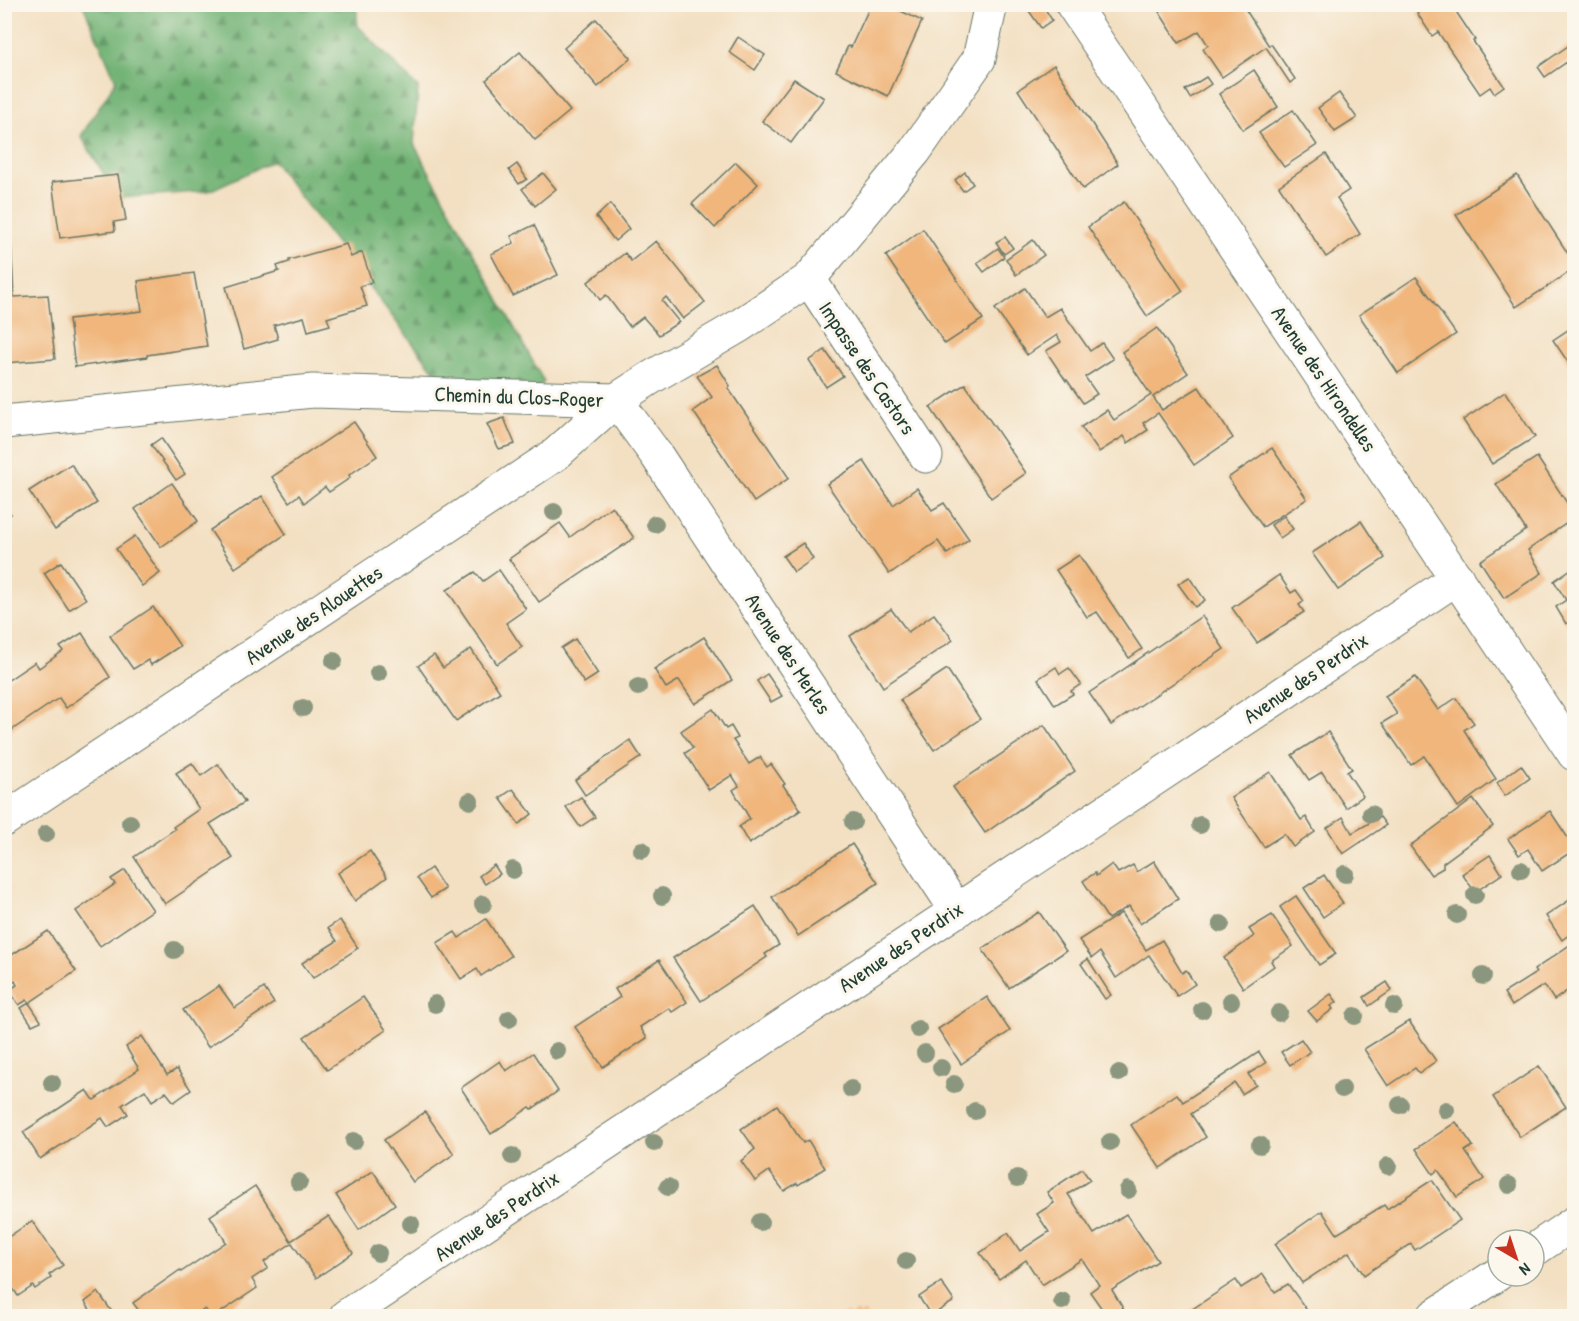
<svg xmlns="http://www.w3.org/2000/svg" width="1579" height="1321" font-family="'Patrick Hand',sans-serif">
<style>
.forest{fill:url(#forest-firs);stroke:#487855;stroke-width:1.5}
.building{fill:#f0b67b}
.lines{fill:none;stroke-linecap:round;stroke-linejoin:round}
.street-casing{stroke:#697666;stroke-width:35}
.street{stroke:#fff;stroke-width:33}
.tree{fill:#8a977e}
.labels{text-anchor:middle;stroke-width:6;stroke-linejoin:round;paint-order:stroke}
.street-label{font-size:21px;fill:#1f3d34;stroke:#fbf7ec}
</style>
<defs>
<pattern id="forest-firs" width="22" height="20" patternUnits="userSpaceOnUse" patternTransform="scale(1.5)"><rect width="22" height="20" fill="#72b376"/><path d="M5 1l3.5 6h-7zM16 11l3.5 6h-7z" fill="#5d9362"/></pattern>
</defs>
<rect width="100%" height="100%" fill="#fbf7ec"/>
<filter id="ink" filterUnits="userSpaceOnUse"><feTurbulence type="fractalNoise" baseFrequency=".0167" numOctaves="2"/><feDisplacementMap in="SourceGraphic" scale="12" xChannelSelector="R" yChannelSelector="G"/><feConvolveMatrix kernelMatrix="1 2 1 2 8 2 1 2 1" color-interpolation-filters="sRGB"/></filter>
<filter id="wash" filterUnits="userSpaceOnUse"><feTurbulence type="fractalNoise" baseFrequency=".008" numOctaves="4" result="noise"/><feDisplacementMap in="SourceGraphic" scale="24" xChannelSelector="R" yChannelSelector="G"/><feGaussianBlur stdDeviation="1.35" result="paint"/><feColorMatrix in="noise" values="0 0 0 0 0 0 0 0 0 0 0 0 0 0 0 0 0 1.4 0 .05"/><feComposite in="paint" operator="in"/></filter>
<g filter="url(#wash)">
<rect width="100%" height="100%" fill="#f3e0c3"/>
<path class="forest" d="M83,5h273l2,21 60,62 -4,56 130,238 -18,15 -88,-21 -165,-215 -64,30 -91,7 -37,-62 35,-55z"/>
<g id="blocks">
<g class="building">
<path d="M871,4h15l36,17 -34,75 -52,-25 12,-25 3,1z"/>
<path d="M1031,4h11l10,16 -11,8 -14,-20z"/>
<path d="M1154,4h74l2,4 6,-4h6l27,42 2,-2 24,35 -5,4 -24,-36 -44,30 -19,-28 5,-4 -9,-14 -20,12z"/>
<path d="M1430,4h6l1,2 3,-2h11l24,36 -2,1 31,45 -10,7 -4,-6 -10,7 -42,-62 -6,4 -15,-23z"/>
<path d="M596,19l35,39 -33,29 -34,-39z"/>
<path d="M738,37l27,18 -10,15 -26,-18z"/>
<path d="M1568,46l6,9v2l-29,20 -7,-10z"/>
<path d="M520,52l50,59 -35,29 -49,-60z"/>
<path d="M1054,65l64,99 -35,25 -65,-99z"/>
<path d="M1254,70l24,37 -35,23 -24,-36z"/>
<path d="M1206,77l5,7 -21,14 -5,-8z"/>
<path d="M794,79l30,19 -33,45 -29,-22z"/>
<path d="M1339,93l18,25 -22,14 -17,-24z"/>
<path d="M1293,110l24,35 -33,22 -25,-34z"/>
<path d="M1326,154l23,36 -12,8 23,36 -34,23 -47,-71z"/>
<path d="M736,162l22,22 -43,44 -23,-24z"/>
<path d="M517,164l10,15 -8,5 -10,-14z"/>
<path d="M965,172l8,12 -10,7 -8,-11z"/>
<path d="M543,173l13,16 -21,17 -13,-17z"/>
<path d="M118,175l8,45 -12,2 1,9 -55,7 -8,-56z"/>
<path d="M1517,175l57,88v6l-58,38 -60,-92z"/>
<path d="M1124,202l59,89 -36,25 -59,-89z"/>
<path d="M610,204l19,25 -14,12 -19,-24z"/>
<path d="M534,225l24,50 -45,21 -22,-42 23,-11 -3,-7z"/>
<path d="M923,229l60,90 -38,25 -59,-88z"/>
<path d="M1005,237l8,11 -9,6 -8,-12z"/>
<path d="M11,239l3,58 34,-2 7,64 -50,4 -1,-123z"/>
<path d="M1033,240l11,15 -28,20 -10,-16z"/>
<path d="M656,241l49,61 -22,17 -17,-22 -4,4 17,21 -20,13 -16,-18 -13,10 -24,-32 -6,5 -12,-18 37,-29 6,8z"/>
<path d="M346,244l5,13 11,-5 10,30 -12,4 7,20 -40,12 3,7 -22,6 -4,-14 -30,8 4,14 -34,10 -18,-62 53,-16 -2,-5 12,-4v-2z"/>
<path d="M998,248l6,9 -20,15 -7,-9z"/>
<path d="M194,273l13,73 -60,9v2l-72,10 -6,-48 73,-8 -4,-30z"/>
<path d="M1416,277l40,57 -58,39 -39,-58z"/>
<path d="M1025,288l20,29 15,-9 30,43 12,-8 11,16 -28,18 12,17 -14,9 -16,-23 -1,1 -20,-30 15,-9 -4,-7 -30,20 -32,-46z"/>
<path d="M1574,326v45l-21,-31z"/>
<path d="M1157,328l31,45 -35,24 9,13 37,-23 34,51 -39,27 -36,-52 -15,10 5,7 -20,13 -4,-7 -25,16 -18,-25 26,-17 7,10 37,-25 -29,-43z"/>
<path d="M825,350l18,26 -17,11 -17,-26z"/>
<path d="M717,365l13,21 -2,2 61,90 -35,24 -61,-91 19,-14 -15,-21z"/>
<path d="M965,384l61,89 -35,25 -61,-91z"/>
<path d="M1505,392l30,45 -43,27 -29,-44z"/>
<path d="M504,418l11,26 -16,5 -12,-25z"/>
<path d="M354,422l23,34 -28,19 1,3 -21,14 -4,-5 -21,16 -5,-8 -10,7 -17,-25z"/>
<path d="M161,438l24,36 -9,6 -25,-35z"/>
<path d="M1272,448l35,51 -44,28 -35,-49z"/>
<path d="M1537,457l30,46 7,-5v20l-46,32 14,23 -38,25 -24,-37 46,-31 -30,-46z"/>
<path d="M864,461l29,44 24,-17 15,22 12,-7 25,36 -22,15 -9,-13 -49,33 -62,-90z"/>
<path d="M71,464l26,39 -42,27 -26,-39z"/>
<path d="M172,483l26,38 -37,26 -26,-38z"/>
<path d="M262,496l24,38 -51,34 -25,-38z"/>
<path d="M4,505l7,9 -7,4z"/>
<path d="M612,506l22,32 -95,64 -30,-43 51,-36 10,14z"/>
<path d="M1284,516l9,13 -13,9 -9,-13z"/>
<path d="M1361,521l24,37 -47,32 -26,-37z"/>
<path d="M135,536l25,37 -18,13 -26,-37z"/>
<path d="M803,543l10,16 -19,13 -11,-16z"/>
<path d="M1079,555l63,94 -13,9 -32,-46 -10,5 -31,-47z"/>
<path d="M61,562l25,37 -17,11 -25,-37z"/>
<path d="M1574,567v52l-8,5 -10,-17 10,-7 -12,-19z"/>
<path d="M499,570l27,39 -20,14 16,24 -25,17 -50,-74 28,-18 8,9z"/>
<path d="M1279,575l12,18 5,-3 8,11 -5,4 5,7 -47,31 -25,-35z"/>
<path d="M1189,577l16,23 -10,7 -17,-23z"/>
<path d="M153,607l27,39 -29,19 -3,-5 -15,9 -23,-33z"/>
<path d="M891,609l17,23 26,-18 19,26 -70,47 -33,-51z"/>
<path d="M1202,616l22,33 -113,76 -22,-32z"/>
<path d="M82,633l28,44 -44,31 -7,-10 -53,36 -2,-3v-48l31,-21 4,6 24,-17 -3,-4z"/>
<path d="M704,637l28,43 -37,24 -16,-24 -13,8 -12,-19z"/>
<path d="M575,639l23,35 -14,9 -23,-35z"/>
<path d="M471,649l29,43 -44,29 -38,-55 16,-11 9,13z"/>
<path d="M1056,667l4,7 9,-6 12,16 -10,7 2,3 -18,11 -17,-26z"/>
<path d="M947,669l33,50 -46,31 -34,-50z"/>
<path d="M767,674l15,22 -11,6 -14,-21z"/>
<path d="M1415,677l23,33 18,-12 18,25 -10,7 32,49 -38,28 -34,-51 -13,9 -29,-42 15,-9 -12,-18z"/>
<path d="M713,709l13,20 5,-3 7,12 -5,2 16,24 11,-7 7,10 4,-3 14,20 -2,1 6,9 1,-1 11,17 -52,34 -10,-17 11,-8 -17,-29 6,-4 -7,-11 -23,15 -24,-37 8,-5 -12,-17z"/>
<path d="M1044,725l31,46 -90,62 -32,-46z"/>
<path d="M1328,732l24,37 -5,3 16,24 -17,12 -24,-36 -13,8 -17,-25z"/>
<path d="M630,740l11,17 -56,38 -10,-15z"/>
<path d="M192,763l9,13 17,-12 27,38 -35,22 23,34 -68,46 -31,-47 41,-28 -2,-2 26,-18 -23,-36z"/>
<path d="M1521,765l9,13 -25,18 -8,-13z"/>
<path d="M1270,772l31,48 5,-3 9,15 -22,15 -9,-13 -20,13 -33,-49z"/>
<path d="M513,789l19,25 -13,10 -19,-26z"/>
<path d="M581,797l14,20 -15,10 -14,-20z"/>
<path d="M1473,799l20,27 -50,37v5l-12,7 -21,-29z"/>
<path d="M1550,811l24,36v3l-32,21 -14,-22 -9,6 -11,-16z"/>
<path d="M1343,817l9,16 28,-16 6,8 -43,29 -16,-26z"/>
<path d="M852,844l26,39 -80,53 -26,-39z"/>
<path d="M370,851l17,26 -32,24 -17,-28z"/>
<path d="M1490,855l12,19 -27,18 -13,-18z"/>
<path d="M1154,861l24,38 -38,25 -11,-18 -21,13 -25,-38 12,-8 1,3 16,-12 6,9 15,-8 4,7z"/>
<path d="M494,865l6,9 -15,10 -6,-8z"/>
<path d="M431,868l14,21 -14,9 -14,-20z"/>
<path d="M125,870l28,40 -53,36 -24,-35 39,-27 -4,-5z"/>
<path d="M1324,875l19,28 -20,14 -19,-29z"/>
<path d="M1296,896l40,58 -17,11 -39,-58z"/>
<path d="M1574,897v34l-12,9 -16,-24z"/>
<path d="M755,906l24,39 -14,9 2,3 -66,44 -28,-43z"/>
<path d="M1039,912l27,39 -57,37 -27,-39z"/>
<path d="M1121,913l25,37 16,-10 20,33 4,-3 9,14 -18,12 -28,-41 -33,23 -16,-26 -8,6 -13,-18z"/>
<path d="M1272,915l21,31 -22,15 3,5 -31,22 -19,-30 30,-22 -5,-7z"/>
<path d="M486,919l25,37 -30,20 -4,-7 -16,10 -24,-36 18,-11 4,6z"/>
<path d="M340,920l18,28 -45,30 -11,-15 35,-22 -9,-13z"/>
<path d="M48,931l28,40 -47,32 12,18 -9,4 -11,-17 8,-5 -2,-3 -8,5 -10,-15 8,-5 -2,-4 -11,7v-28z"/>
<path d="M1574,942v44l-20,14 -10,-15 -32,21 -8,-13 32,-20 -2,-3z"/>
<path d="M1088,959l23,36 -6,4 -24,-35z"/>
<path d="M659,960l28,42 -15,10 -3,-4 -29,19 7,11 -44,29 -28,-40 45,-30 -5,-8z"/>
<path d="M1387,982l5,8 -23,16 -5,-9z"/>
<path d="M219,986l16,22 29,-20 10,15 -66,44 -25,-37z"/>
<path d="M1331,994l6,8 -6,4 2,3 -16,12 -9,-10z"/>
<path d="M363,997l23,33 -59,40 -23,-33z"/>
<path d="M987,997l23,34 -49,33 -23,-35z"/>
<path d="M1409,1021l27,40 -17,12 -4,-5 -27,18 -24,-37z"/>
<path d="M142,1036l25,39 10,-6 14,21 -17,12 -8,-10 -14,9 -7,-11 -23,15 6,9 -20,13 -6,-9 -62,41 -17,-27 64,-42 7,10 45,-31 -13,-22z"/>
<path d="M1301,1039l9,13 -20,13 -9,-13z"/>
<path d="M1259,1052l7,11 -18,11 8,11 -14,9 -7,-11 -44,31 15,23 -46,31 -29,-43 46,-31 6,8z"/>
<path d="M533,1053l25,38 -26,18 -2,-2 -39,27 -30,-46 39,-27 6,10z"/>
<path d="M1539,1066l27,41 -46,30 -27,-40z"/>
<path d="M777,1105l26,38 5,-3 17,28 -27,17 -1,-2 -13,8 -15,-20 -14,10 -14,-20 14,-12 -14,-20z"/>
<path d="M425,1112l29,42 -41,28 -29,-42z"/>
<path d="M1456,1122l17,24 -8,5 19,28 -27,18 -19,-27 -5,4 -17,-25z"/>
<path d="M1082,1169l8,11 -22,14 26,40 32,-20 32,47 -46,29 12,20 -8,6h-9l-17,-24 9,-7 -17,-26 -40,26 -16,-25 -27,19 -19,-26 28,-20 12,18 29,-19 -12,-18 17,-11 -7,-11z"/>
<path d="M373,1171l22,33 -36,26 -23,-35z"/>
<path d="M1432,1180l28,40 -45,30 -4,-6 -47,31 -15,-23 -47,31 -27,-39 47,-33 15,23 47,-29 3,4z"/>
<path d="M255,1186l36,55 38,-25 24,37 -37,25 -24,-35 -28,19 4,6 -16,11 5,9 -42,28h-4l-6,-7 -11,7h-51l-10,-13 47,-33 1,2 45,-30 -16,-26z"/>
<path d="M32,1221l31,44 -14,10 2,3 -16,11 -2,-3 -15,10 -14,-21v-35z"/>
<path d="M1263,1274l12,18 13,-8 23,32h-116l-4,-6 45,-30 5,8z"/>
<path d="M941,1282l13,19 -23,15 -12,-19z"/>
<path d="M98,1292l17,24h-21l-9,-14z"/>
<path d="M857,1311l3,4 5,-3 2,4h-27l7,-4 3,4z"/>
</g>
</g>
</g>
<g filter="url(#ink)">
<use href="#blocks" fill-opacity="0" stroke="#697666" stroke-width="1.5"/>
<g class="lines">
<defs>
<g id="street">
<path d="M1072,4l502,750"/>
<path d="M809,279l117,177"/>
<path d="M4,422l309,-31 303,9 36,-23 87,-51 70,-47 106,-128 64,-92 12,-55"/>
<path d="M4,820l552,-366 60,-54 41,56 300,455"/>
<path d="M1534,1250l40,-27"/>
<path d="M346,1316l1111,-738"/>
<path d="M1434,1316l64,-42"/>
</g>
</defs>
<use href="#street" class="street-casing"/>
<use href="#street" class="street"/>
</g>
<g class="tree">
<circle cx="554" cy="512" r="9"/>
<circle cx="655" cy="524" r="9"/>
<circle cx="334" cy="661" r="9"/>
<circle cx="378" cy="673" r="9"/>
<circle cx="638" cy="687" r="9"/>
<circle cx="303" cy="708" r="9"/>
<circle cx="470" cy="801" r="9"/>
<circle cx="1371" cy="814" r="9"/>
<circle cx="853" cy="822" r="9"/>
<circle cx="130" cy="823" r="9"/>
<circle cx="1200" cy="825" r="9"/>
<circle cx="46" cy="834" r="9"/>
<circle cx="642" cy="850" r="9"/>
<circle cx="513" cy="870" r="9"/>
<circle cx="1521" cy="870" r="9"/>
<circle cx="1345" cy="874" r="9"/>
<circle cx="1475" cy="895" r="9"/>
<circle cx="662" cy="896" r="9"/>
<circle cx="483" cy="904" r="9"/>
<circle cx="1457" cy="915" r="9"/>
<circle cx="1221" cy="924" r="9"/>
<circle cx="174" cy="950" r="9"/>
<circle cx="1483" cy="976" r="9"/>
<circle cx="1231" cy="1001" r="9"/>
<circle cx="435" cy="1004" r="9"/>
<circle cx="1394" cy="1006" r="9"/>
<circle cx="1202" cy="1010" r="9"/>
<circle cx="1279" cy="1013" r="9"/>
<circle cx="1355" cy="1016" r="9"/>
<circle cx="509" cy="1019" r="9"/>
<circle cx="918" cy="1029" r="9"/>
<circle cx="557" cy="1051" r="9"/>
<circle cx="925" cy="1053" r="9"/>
<circle cx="941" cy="1068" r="9"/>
<circle cx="1119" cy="1073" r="9"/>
<circle cx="52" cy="1083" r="9"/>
<circle cx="954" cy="1084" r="9"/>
<circle cx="851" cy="1089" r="9"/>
<circle cx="1342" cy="1089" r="9"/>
<circle cx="1400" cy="1105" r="9"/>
<circle cx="1446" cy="1110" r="9"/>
<circle cx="975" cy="1111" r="9"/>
<circle cx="354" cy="1141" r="9"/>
<circle cx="1110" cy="1142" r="9"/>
<circle cx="654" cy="1143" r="9"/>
<circle cx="1260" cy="1145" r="9"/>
<circle cx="512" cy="1156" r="9"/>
<circle cx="1388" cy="1166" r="9"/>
<circle cx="1017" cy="1178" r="9"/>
<circle cx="299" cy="1182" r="9"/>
<circle cx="1509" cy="1185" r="9"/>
<circle cx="668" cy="1187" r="9"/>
<circle cx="1128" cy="1190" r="9"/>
<circle cx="760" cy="1222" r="9"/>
<circle cx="411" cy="1224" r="9"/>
<circle cx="378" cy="1253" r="9"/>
<circle cx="906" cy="1261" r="9"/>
<circle cx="1062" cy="1301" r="9"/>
</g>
</g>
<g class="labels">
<g class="street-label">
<text transform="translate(867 368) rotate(56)" y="7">Impasse des Castors</text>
<text transform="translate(1324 379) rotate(56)" y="7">Avenue des Hirondelles</text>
<text transform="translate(519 397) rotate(2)" y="7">Chemin du Clos-Roger</text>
<text transform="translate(314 615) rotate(-34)" y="7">Avenue des Alouettes</text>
<text transform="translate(788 654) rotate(57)" y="7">Avenue des Merles</text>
<text transform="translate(1306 678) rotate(-34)" y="7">Avenue des Perdrix</text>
<text transform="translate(901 947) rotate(-34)" y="7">Avenue des Perdrix</text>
<text transform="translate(497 1216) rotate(-34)" y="7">Avenue des Perdrix</text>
</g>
</g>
<rect width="1579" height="1321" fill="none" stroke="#fbf7ec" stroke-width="24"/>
<g transform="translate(1516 1258) rotate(141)"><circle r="28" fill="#fbf7ec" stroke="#a3ada2" stroke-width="1.5"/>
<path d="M0-4.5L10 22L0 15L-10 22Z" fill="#c8321e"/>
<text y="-9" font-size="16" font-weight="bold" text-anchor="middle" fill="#1f3d34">N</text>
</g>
</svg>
